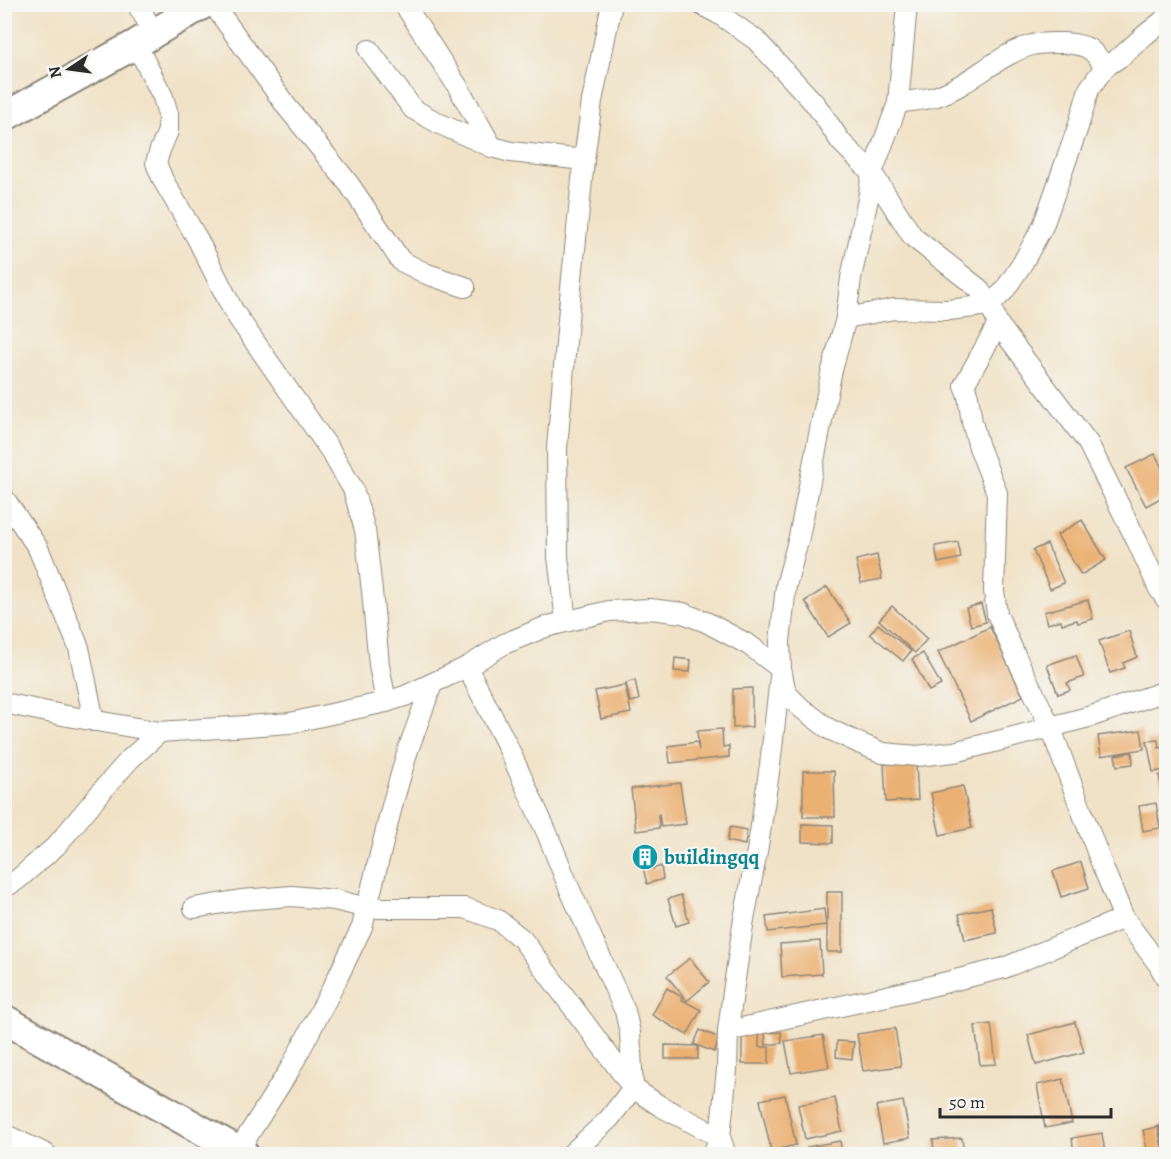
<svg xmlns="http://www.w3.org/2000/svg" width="1171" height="1159" font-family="Alegreya,serif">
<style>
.building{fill:#ebb173}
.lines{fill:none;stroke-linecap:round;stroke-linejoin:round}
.street-casing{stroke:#8e8678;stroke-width:22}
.secondary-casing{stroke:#8e8678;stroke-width:32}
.street{stroke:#fff;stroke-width:20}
.secondary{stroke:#fff;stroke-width:28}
.labels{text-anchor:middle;stroke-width:4.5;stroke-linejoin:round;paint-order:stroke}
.culture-label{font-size:21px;font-weight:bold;fill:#0d838f;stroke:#f6f6f2;text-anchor:start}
</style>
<rect width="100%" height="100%" fill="#f6f6f2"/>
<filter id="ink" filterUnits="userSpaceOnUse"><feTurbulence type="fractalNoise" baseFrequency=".0167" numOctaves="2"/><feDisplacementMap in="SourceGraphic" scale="12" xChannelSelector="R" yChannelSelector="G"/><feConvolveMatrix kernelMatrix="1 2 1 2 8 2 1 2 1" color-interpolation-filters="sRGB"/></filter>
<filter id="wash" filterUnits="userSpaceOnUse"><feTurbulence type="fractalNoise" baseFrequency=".008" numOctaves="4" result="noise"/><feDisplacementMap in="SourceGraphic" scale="24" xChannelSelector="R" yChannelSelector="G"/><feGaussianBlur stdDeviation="1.35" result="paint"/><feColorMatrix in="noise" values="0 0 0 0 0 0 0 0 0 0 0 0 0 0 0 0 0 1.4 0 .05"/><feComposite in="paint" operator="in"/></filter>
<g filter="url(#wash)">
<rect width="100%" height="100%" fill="#f0e2c6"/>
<g id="blocks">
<g class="building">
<path d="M1155,454l11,22v19l-20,11 -20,-38z"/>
<path d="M1082,520l24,40 -25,15 -24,-40z"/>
<path d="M958,542l3,16 -23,5 -3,-17z"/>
<path d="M1047,544l17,39 -14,6 -17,-39z"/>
<path d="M877,555l5,24 -21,4 -5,-23z"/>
<path d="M827,587l24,36 -23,14 -23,-36z"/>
<path d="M1088,600l5,19 -15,4 -1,-3 -15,4 -1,-4 -14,4 -3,-12z"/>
<path d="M981,604l5,18 -15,4 -5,-18z"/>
<path d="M892,606l35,33 -12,14 -36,-33z"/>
<path d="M878,624l33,27 -8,10 -33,-27z"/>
<path d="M990,627l33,69 -52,25 -33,-69z"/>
<path d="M1129,631l8,26 -14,6 2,5 -15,5 -11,-32z"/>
<path d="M1166,646v17l-5,-15z"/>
<path d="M923,653l18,32 -12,6 -17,-32z"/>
<path d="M1076,655l8,22 -17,6 3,7 -12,4 -11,-29z"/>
<path d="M675,658l16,2 -1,12 -16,-1z"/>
<path d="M635,680l4,20 -9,2 -4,-19z"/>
<path d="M625,685l6,28 -30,6 -6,-28z"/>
<path d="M752,688v39l-19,1v-39z"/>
<path d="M722,729l1,18 6,-1v11l-59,6 -2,-17 29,-4 2,8 -2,-19z"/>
<path d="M1141,730l3,19 -43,7 -3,-20z"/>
<path d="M1158,740l1,8 7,-2v24l-13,2 -6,-31z"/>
<path d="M1132,752l1,12 -16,2 -2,-11z"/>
<path d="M916,763l2,37 -32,2 -2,-38z"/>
<path d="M803,771h31l1,46h-32z"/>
<path d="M1166,773v15l-4,1 -3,-13z"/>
<path d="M680,783l6,41 -25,3 -2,-13 -1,1 1,13 -23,3 -5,-42z"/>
<path d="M963,786l9,42 -32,7 -9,-42z"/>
<path d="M1156,803l4,25 -17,3 -4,-25z"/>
<path d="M802,824l31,1v18l-31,-1z"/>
<path d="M730,827l17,3 -2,15 -18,-4z"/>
<path d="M647,846l6,23 8,-3 2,13 -16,5 -9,-37z"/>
<path d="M1081,862l8,26 -28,9 -8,-26z"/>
<rect x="827" y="892" width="15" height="60"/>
<path d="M681,895l8,27 -13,4 -8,-27z"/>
<path d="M991,907l6,26 -32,7 -6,-26z"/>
<path d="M824,909l2,16 -58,7 -2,-15z"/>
<path d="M820,941l2,33 -40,3 -2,-33z"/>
<path d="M690,958l19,24 -22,19 -20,-25z"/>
<path d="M667,988l16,10 -1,2 19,10 -14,25 -35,-20z"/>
<path d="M1075,1022l9,30 -48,13 -8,-30z"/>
<path d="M991,1024l5,40 -16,1 -5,-39z"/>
<path d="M895,1028l6,38 -38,5 -6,-37z"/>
<path d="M700,1030l20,8 -6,14 -20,-8z"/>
<path d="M781,1032l1,11 -16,2 -1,-12z"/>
<path d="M742,1034h17v13h10v17h-27z"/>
<path d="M823,1035l6,32 -38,6 -6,-32z"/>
<path d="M837,1041l17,1 -2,17 -16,-2z"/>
<path d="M665,1045l33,1v13h-33z"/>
<path d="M1063,1079l9,44 -27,5 -8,-43z"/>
<path d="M785,1095l11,50 -25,6 -11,-51z"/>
<path d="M835,1098l7,33 -37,8 -7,-34z"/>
<path d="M903,1101l7,37 -27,5 -7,-37z"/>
<path d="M1166,1125v20h-3l-4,-19z"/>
<path d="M1158,1127l4,20 4,-1v8h-18l-5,-24z"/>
<path d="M1102,1133l3,21h-31l-2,-16z"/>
<path d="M962,1138l2,16h-30l-1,-14z"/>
<path d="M840,1141l2,13h-34l-1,-7z"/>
<path d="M795,1149l1,5h-16v-2z"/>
</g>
</g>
</g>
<g filter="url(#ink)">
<use href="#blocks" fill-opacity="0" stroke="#8e8678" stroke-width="1.5"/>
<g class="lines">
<defs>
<g id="street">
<path d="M137,4l17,29"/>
<path d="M213,4l74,103 62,77 52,77 26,13 38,13"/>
<path d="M404,4l54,83 34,60"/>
<path d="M700,4l19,10 37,26 60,65 25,37 31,31 41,64 65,51 12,17 8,19 90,119 49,98 22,48 7,10"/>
<path d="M136,44l27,53 5,17v17l-8,19 -4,13 7,17 35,60 36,72 96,138 23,39 12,41 7,61 7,74 7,37"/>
<path d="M369,50l44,59 27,15 52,23 19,5 73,8"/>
<path d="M898,103c11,-2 25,-3 36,-6 36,-11 62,-42 98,-52 9,-3 22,-2 32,-2 24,2 28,5 41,24"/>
<path d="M846,318l48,-9 55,1 41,-5 14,-14 18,-27 21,-38 35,-99 11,-38 16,-22 18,-12 22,-20 19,-15 2,-4"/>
<path d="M998,324l-34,61 4,11 4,26 7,25 18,46 -3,98 3,23 19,43 34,69 52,139 22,53 35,47 7,13"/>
<path d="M4,498l34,50 41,100 15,73"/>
<path d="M566,621l-8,-64 -1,-109 12,-140 15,-148 8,-59 20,-97"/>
<path d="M467,667l39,76 41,90 23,57 55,121 5,22 3,55 -24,31 -38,35"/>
<path d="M4,703l58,12 98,17 130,-9 96,-21 19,-6 62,-29 37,-23 41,-17 64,-16 41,-2 33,4 23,9 43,23 32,24 5,24 15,15 28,21 32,15 22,9 34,3 37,-4 48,-12 90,-24 74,-25"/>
<path d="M4,888l13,-8 39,-34 51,-61 23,-26 30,-27"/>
<path d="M194,908l47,-8 51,-4 43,4 32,8h98l33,12 24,19 111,149 27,18 60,31 4,12"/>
<path d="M728,1031l195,-43 81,-20 120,-50"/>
<path d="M4,1134l42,20"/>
<path d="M238,1151l52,-82 43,-82 29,-60 31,-125 15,-52 24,-66"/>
<path d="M713,1154l7,-17 7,-68 1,-38 5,-39 11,-73 14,-73 12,-81 11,-96 -1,-27 6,-56 13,-49 32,-163 15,-56 5,-40 17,-79 4,-26 26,-70 9,-99"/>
</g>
<g id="secondary">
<path d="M4,117l132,-73 18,-11 50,-29"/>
<path d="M4,1019l240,135"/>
</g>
</defs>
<use href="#street" class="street-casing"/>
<use href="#secondary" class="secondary-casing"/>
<use href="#street" class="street"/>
<use href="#secondary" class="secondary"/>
</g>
</g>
<defs>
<symbol id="building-disc" viewBox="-11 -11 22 22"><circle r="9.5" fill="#0f9aa8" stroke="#f6f6f2"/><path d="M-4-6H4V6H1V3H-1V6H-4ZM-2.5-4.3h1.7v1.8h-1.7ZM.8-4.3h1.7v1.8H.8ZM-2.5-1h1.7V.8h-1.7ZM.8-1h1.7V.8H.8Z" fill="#fff"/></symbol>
</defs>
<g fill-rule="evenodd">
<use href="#building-disc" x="630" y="842" width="30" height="30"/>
</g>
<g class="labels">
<g class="culture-label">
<text x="664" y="864">buildingqq</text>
</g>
</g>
<rect width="1171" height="1159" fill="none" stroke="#f6f6f2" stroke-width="24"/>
<g transform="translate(69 69) rotate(257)" stroke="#f6f6f2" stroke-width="4.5" paint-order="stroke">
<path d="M0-4.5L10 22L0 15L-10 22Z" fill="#2b2b2b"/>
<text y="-9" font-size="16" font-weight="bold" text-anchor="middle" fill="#2b2b2b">N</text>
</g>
<path d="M940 1108v9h171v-9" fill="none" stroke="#2b2b2b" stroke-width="3"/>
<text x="949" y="1108" font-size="18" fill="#2b2b2b" stroke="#f6f6f2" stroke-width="4.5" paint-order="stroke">50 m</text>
</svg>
